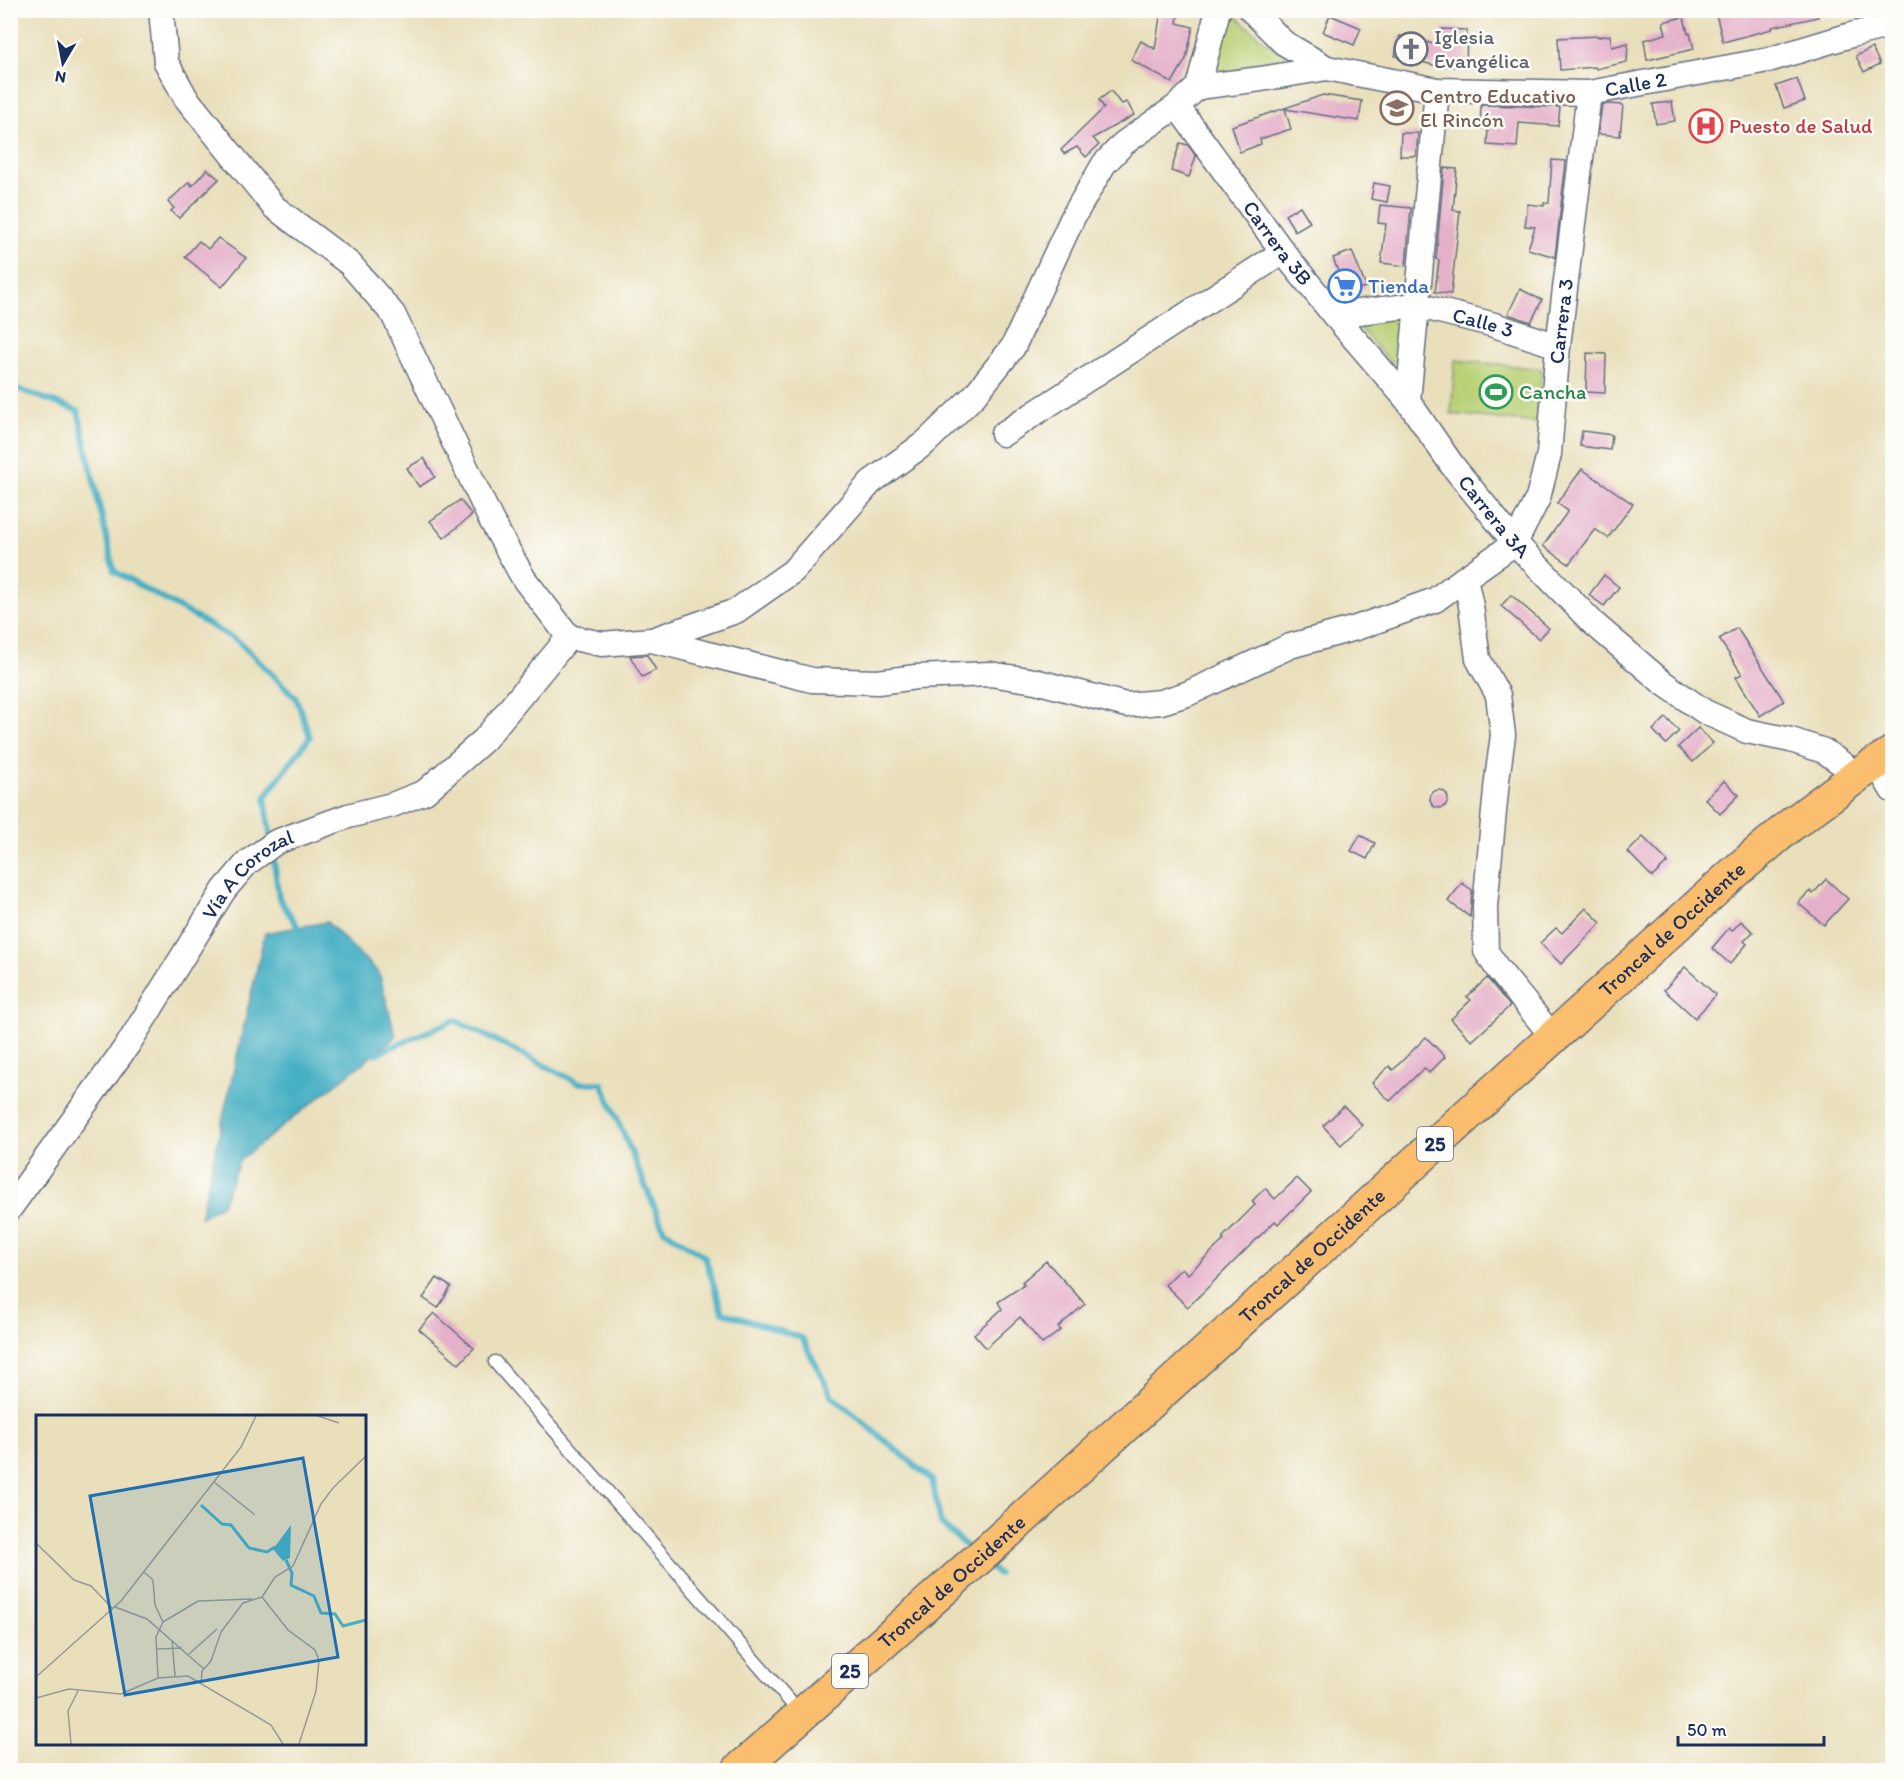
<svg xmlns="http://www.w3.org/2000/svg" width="1903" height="1781" font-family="Itim,sans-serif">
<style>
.green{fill:#b9d075;stroke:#6a806a;stroke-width:1.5}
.water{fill:#45afc3;stroke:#306f90;stroke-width:1.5}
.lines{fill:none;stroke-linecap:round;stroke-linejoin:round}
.stream{stroke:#45afc3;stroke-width:6}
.building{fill:#e5b1ca}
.service-casing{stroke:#636d7f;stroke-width:15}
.minor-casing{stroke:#636d7f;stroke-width:27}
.trunk-casing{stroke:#636d7f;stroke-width:36}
.service{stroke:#fff;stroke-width:12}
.minor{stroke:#fff;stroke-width:24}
.trunk{stroke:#fbbe6e;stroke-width:33}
.labels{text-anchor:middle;stroke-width:5;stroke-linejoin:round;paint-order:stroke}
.shield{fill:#fdfcf7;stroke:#5f6c8c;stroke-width:1.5}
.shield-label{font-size:20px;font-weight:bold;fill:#1b2f5e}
.worship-label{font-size:21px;fill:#5b616d;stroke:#fdfcf7;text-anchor:start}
.street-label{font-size:21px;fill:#1b2f5e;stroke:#fdfcf7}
.education-label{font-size:21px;fill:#785e54;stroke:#fdfcf7;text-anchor:start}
.health-label{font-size:21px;fill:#be3a42;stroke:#fdfcf7;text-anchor:start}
.shop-label{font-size:21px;fill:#366cbe;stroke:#fdfcf7;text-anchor:start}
.leisure-label{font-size:21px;fill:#27864d;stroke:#fdfcf7;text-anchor:start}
.inset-river{fill:none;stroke:#45afc3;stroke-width:3}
.inset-road{fill:none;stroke:#979996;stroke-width:1.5}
.view{fill:#1f6fb2;fill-opacity:0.15;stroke:#1f6fb2;stroke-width:3}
.inset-edge{fill:none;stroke:#1b2f5e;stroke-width:3}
</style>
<rect width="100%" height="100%" fill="#fdfcf7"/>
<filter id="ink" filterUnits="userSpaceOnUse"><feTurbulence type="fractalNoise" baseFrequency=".0167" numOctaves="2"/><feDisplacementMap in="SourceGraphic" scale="12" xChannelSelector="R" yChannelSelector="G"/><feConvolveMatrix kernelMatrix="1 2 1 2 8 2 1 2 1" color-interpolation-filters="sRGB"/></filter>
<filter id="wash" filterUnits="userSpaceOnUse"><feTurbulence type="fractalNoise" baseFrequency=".008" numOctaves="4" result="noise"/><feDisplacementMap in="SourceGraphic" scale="24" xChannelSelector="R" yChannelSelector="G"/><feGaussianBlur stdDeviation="1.35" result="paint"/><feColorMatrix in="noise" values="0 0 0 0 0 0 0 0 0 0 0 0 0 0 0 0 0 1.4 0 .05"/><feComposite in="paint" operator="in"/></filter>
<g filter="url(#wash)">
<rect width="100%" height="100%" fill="#e9dfbb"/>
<g class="green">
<path d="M1231,12l33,29 27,17 -39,7 -47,17 9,-32z"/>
<path d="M1402,311l5,47 -17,4 -31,-35z"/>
<path d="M1455,360l87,9 -5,54 -86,-9z"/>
</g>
<path class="water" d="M327,922l52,51 17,64 -156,123 -18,44 -22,14 65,-285z"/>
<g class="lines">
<g class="stream">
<path d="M10,386l68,25 36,160 124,70 58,57 14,39 -45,60 6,43"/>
<path d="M273,853l6,45 19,29"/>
<path d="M376,1054l79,-34 124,63h23l62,147 41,27 17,55 80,26 30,58 100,84 9,44 32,28"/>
<path d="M987,1565l11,9"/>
</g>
</g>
<g id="blocks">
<g class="building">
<path d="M1161,10h18l-2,13 16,4 -7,32 -14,24 -41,-23 10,-19 14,8z"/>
<path d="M1733,10h84l1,7 -46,10v2l-49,13 -7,-28z"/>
<path d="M1330,15l31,13 -7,17 -31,-13z"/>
<path d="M1684,17l4,17 2,-1 4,16 -47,11 -3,-20 22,-6 -3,-12z"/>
<path d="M1442,29l25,1 -1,37 -28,-1 -43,-10 5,-20 42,10z"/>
<path d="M1610,35l2,12 16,-4 -1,19 -31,7 -1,-2 -35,3 -2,-32 41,-2v1z"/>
<path d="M1872,48l8,16 -16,8 -8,-16z"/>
<path d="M1797,79l8,22 -21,7 -8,-22z"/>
<path d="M1111,91l10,13 6,-2 7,13 -41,23 6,7 -13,12 -9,-10 -13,7 -3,-4 43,-42 -5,-8z"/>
<path d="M1323,95l39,6 -3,20 -74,-12 6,20 -31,10 1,5 -21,8 -8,-26z"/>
<path d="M1672,102l3,19 -19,3 -3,-20z"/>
<path d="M1608,104l15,1 -3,31 -22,-2 4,-29z"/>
<path d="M1481,105l79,2 -2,19 -39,-3 -2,24 -30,-2 1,-17h-8z"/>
<path d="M1401,133h17l-2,23h-16z"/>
<path d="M1180,143l8,2 8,11 -7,21 -18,-6z"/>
<path d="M1552,160l14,1 -11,96 -27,-8 7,-22 -10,-1 3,-22 16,2v-3h5z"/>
<path d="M1444,168l13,1 -4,41 7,1 -9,83 -16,-2 4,-32 -3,-1z"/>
<path d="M207,169l12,10 -40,39 -8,-7 3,-3 -6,-6 21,-20 3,4z"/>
<path d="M1374,183l16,3 -3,16 -16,-3z"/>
<path d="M1380,205l31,3 -5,58 -25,-3 5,-39 -8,-1z"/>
<path d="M1300,206l10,16 -15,9 -10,-16z"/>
<path d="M218,238l28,20 -24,29 -37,-30 14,-16 9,8z"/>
<path d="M1352,251l14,36 -25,6 -5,-18 3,-1 -6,-16z"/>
<path d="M1520,289l22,11 -11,22 -23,-8z"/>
<path d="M1587,353l19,1 -1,39 -19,-1z"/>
<path d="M1582,431l30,4 -2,15 -30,-4z"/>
<path d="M424,458l11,19 -16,10 -12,-19z"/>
<path d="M1582,469l51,35 -25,34 -13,-9 -26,35 -26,-18 25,-35 -11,-8z"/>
<path d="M460,500l12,15 -28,23 -14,-17z"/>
<path d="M1604,575l15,12 -15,19 -15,-11z"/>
<path d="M1511,595l38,33 -10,11 -38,-33z"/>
<path d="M1737,628l47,73 -24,15 -24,-39 6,-3 -23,-35z"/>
<path d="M647,655l9,15 -14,7 -12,-21z"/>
<path d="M1666,718l13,13 -13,13 -13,-14z"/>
<path d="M1698,728l15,15 -20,19 -15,-15z"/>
<path d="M1724,781l15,14 -19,19 -15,-15z"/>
<circle cx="1439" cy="799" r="9"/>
<path d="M1360,835l15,8 -8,16 -16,-8z"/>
<path d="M1643,837l25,25 -16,15 -24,-25z"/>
<path d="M1826,879l22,20 -24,26 -26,-22 12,-12 3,3z"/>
<path d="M1462,883l10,7 -2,27 -22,-16z"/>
<path d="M1586,908l15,15 -40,41 -21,-21 16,-15 6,5z"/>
<path d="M1741,921l12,11 -9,9 3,3 -17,20 -18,-16 17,-20 3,3z"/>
<path d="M1685,967l31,28 -21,23 -31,-28z"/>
<path d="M1487,978l23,28 -38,35 -21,-22 20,-19 -4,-3z"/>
<path d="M1426,1037l19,20 -16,16 -5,-5 -34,33 -18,-18 17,-17 4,4z"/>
<path d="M1344,1106l18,19 -21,20 -18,-19z"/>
<path d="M1297,1178l14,14 -33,32 -3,-3 -87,86 -23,-22 17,-17 6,6 36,-34 -2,-2 33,-33 -3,-4 13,-13 10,11z"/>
<path d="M1046,1261l39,43 -27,23 3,3 -19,14 -22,-27 -34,31 -12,-14 28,-25 -4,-7 26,-17 -2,-3z"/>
<path d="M437,1278l14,9 -13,21 -15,-10z"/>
<path d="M434,1313l40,35 -15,16 -40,-35z"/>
</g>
</g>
</g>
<g filter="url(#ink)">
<use href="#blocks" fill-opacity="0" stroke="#636d7f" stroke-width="1.5"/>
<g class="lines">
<defs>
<path id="service" d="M495,1362l305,351"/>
<g id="minor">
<path d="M161,10l5,52 20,36 88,109 76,57 43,50 98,206 33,59 45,58 33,7 50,-4 84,-29 57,-40 78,-89 54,-39 49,-47 39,-49 60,-130 31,-53 20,-21 53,-37 21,-19 20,-77"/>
<path id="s1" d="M1251,10l33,33 43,25 110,22 152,3 179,-33 83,-25 41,-10"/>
<path d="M1198,87l63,-8 66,-11"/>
<path id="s2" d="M1177,106l106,146 51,63 74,86 44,64 63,78 78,80 69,59 43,30 42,19 44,9 33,11 34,24"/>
<path id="s3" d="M1334,315l82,-10 75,19 67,22"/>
<path d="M1408,401l29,-311"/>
<path d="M1003,434l280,-182"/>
<path d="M652,640l160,40 66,2 38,-5 74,-3 45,7 91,24 35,-3 26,-8 103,-48 66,-18 79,-28 30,-22"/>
<path d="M1877,764l15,26"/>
<path id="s4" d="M1553,1037l-56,-69 -11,-17 -1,-45 12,-126 6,-45 -5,-40 -20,-36 -7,-53 -6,-28 50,-35 23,-45 11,-44 9,-108 31,-253"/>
<path id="s5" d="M10,1208l119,-165 95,-153 23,-27 29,-21 72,-26 44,-11 33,-13 59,-52 85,-103"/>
</g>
<g id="trunk">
<path id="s6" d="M739,1770l250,-221 746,-677 57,-48 66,-49 34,-22"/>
</g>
</defs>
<use href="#service" class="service-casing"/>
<use href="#minor" class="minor-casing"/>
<use href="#trunk" class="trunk-casing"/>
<use href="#service" class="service"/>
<use href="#minor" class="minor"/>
<use href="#trunk" class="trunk"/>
</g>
</g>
<defs>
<symbol id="church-ring" viewBox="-11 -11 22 22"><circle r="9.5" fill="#fdfcf7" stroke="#6b7280" stroke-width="1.5"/><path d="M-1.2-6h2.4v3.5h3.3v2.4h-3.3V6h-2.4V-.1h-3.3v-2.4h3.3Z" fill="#6b7280"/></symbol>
<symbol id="school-ring" viewBox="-11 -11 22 22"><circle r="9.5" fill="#fdfcf7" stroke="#8d6e63" stroke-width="1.5"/><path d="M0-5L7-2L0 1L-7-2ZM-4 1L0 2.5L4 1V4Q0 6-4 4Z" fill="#8d6e63"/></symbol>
<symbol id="hospital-ring" viewBox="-11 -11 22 22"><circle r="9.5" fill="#fdfcf7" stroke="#e0444e" stroke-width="1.5"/><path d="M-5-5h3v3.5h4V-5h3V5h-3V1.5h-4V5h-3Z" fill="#e0444e"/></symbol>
<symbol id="supermarket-ring" viewBox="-11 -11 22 22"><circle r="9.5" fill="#fdfcf7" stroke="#3f7fe0" stroke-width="1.5"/><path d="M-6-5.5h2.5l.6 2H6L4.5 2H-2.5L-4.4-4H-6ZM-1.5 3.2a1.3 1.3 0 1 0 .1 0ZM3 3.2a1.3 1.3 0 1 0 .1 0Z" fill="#3f7fe0"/></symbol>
<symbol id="stadium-ring" viewBox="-11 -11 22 22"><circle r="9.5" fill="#fdfcf7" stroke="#2e9e5b" stroke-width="1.5"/><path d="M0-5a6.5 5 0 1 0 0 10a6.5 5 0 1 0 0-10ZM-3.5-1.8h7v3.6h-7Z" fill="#2e9e5b"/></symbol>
</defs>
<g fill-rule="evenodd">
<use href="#church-ring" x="1392" y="30" width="38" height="38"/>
<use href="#school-ring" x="1378" y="89" width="38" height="38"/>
<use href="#hospital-ring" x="1687" y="107" width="38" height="38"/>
<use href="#supermarket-ring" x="1326" y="267" width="38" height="38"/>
<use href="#stadium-ring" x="1477" y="373" width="38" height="38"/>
</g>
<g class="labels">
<g class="shield">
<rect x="1417" y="1127" width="36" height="34" rx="4.5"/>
<rect x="832" y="1654" width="36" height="34" rx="4.5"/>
</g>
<g class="shield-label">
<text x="1435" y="1151">25</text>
<text x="850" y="1678">25</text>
</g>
<g class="worship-label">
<text x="1434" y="44">Iglesia<tspan x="1434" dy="24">Evangélica</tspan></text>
</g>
<g class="street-label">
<text dy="7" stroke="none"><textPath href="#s1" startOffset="408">Calle 2</textPath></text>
<text dy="7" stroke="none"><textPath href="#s2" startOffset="170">Carrera 3B</textPath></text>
<text dy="7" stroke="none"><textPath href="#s4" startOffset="780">Carrera 3</textPath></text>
<text dy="7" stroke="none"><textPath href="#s3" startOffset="152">Calle 3</textPath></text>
<text dy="7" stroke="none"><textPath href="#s2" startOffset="519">Carrera 3A</textPath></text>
<text dy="7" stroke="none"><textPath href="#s5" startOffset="412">Vía A Corozal</textPath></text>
<text dy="7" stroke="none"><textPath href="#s6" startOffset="1256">Troncal de Occidente</textPath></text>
<text dy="7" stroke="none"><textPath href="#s6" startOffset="770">Troncal de Occidente</textPath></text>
<text dy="7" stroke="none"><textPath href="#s6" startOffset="284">Troncal de Occidente</textPath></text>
</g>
<g class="education-label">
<text x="1420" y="103">Centro Educativo<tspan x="1420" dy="24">El Rincón</tspan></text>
</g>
<g class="health-label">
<text x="1729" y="133">Puesto de Salud</text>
</g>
<g class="shop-label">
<text x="1368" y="293">Tienda</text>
</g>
<g class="leisure-label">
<text x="1519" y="399">Cancha</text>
</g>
</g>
<g transform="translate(36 1415)">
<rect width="330" height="330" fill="#e9dfbb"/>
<path d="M255,110l-1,33 -7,3 -10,-12z" fill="#45afc3"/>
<path class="inset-river" d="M165,90l21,19 9,1 18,23 18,4 8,-5M250,145l6,13 -1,12 23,11 7,17 14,1 8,12 23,-6"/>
<path class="inset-road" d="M282,1l21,7M178,67l41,33M0,128l38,37 17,6 22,23M108,157l9,8 2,25 8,17 -7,15 2,41M226,182l13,-20 18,-11 28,-62 12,-16 33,-32M226,182l26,33 27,20 4,10 -3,31 -17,53M79,192l32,12 57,50M127,207l35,-21 54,-2M136,225l3,36M121,234l25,-1M153,239l28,-25M0,262l85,-76 120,-154 15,-31M165,269l1,-13 9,-10 10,-29 22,-29 19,-6M0,283l33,-9 52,5 37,-16 30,-2 83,49 12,19M35,329l-3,-33 10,-20"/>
<path class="view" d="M267,43l35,199 -213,38 -35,-199z"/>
<rect width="330" height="330" class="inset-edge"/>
</g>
<rect width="1903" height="1781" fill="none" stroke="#fdfcf7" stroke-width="36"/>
<g transform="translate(63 63) rotate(190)" stroke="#fdfcf7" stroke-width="4.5" paint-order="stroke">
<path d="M0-4.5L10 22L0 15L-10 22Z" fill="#1b2f5e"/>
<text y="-9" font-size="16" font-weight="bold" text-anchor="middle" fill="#1b2f5e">N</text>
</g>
<path d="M1678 1736v9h146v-9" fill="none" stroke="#1b2f5e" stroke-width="3"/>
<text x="1687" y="1736" font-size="18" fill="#1b2f5e" stroke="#fdfcf7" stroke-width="4.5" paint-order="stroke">50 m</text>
</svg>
